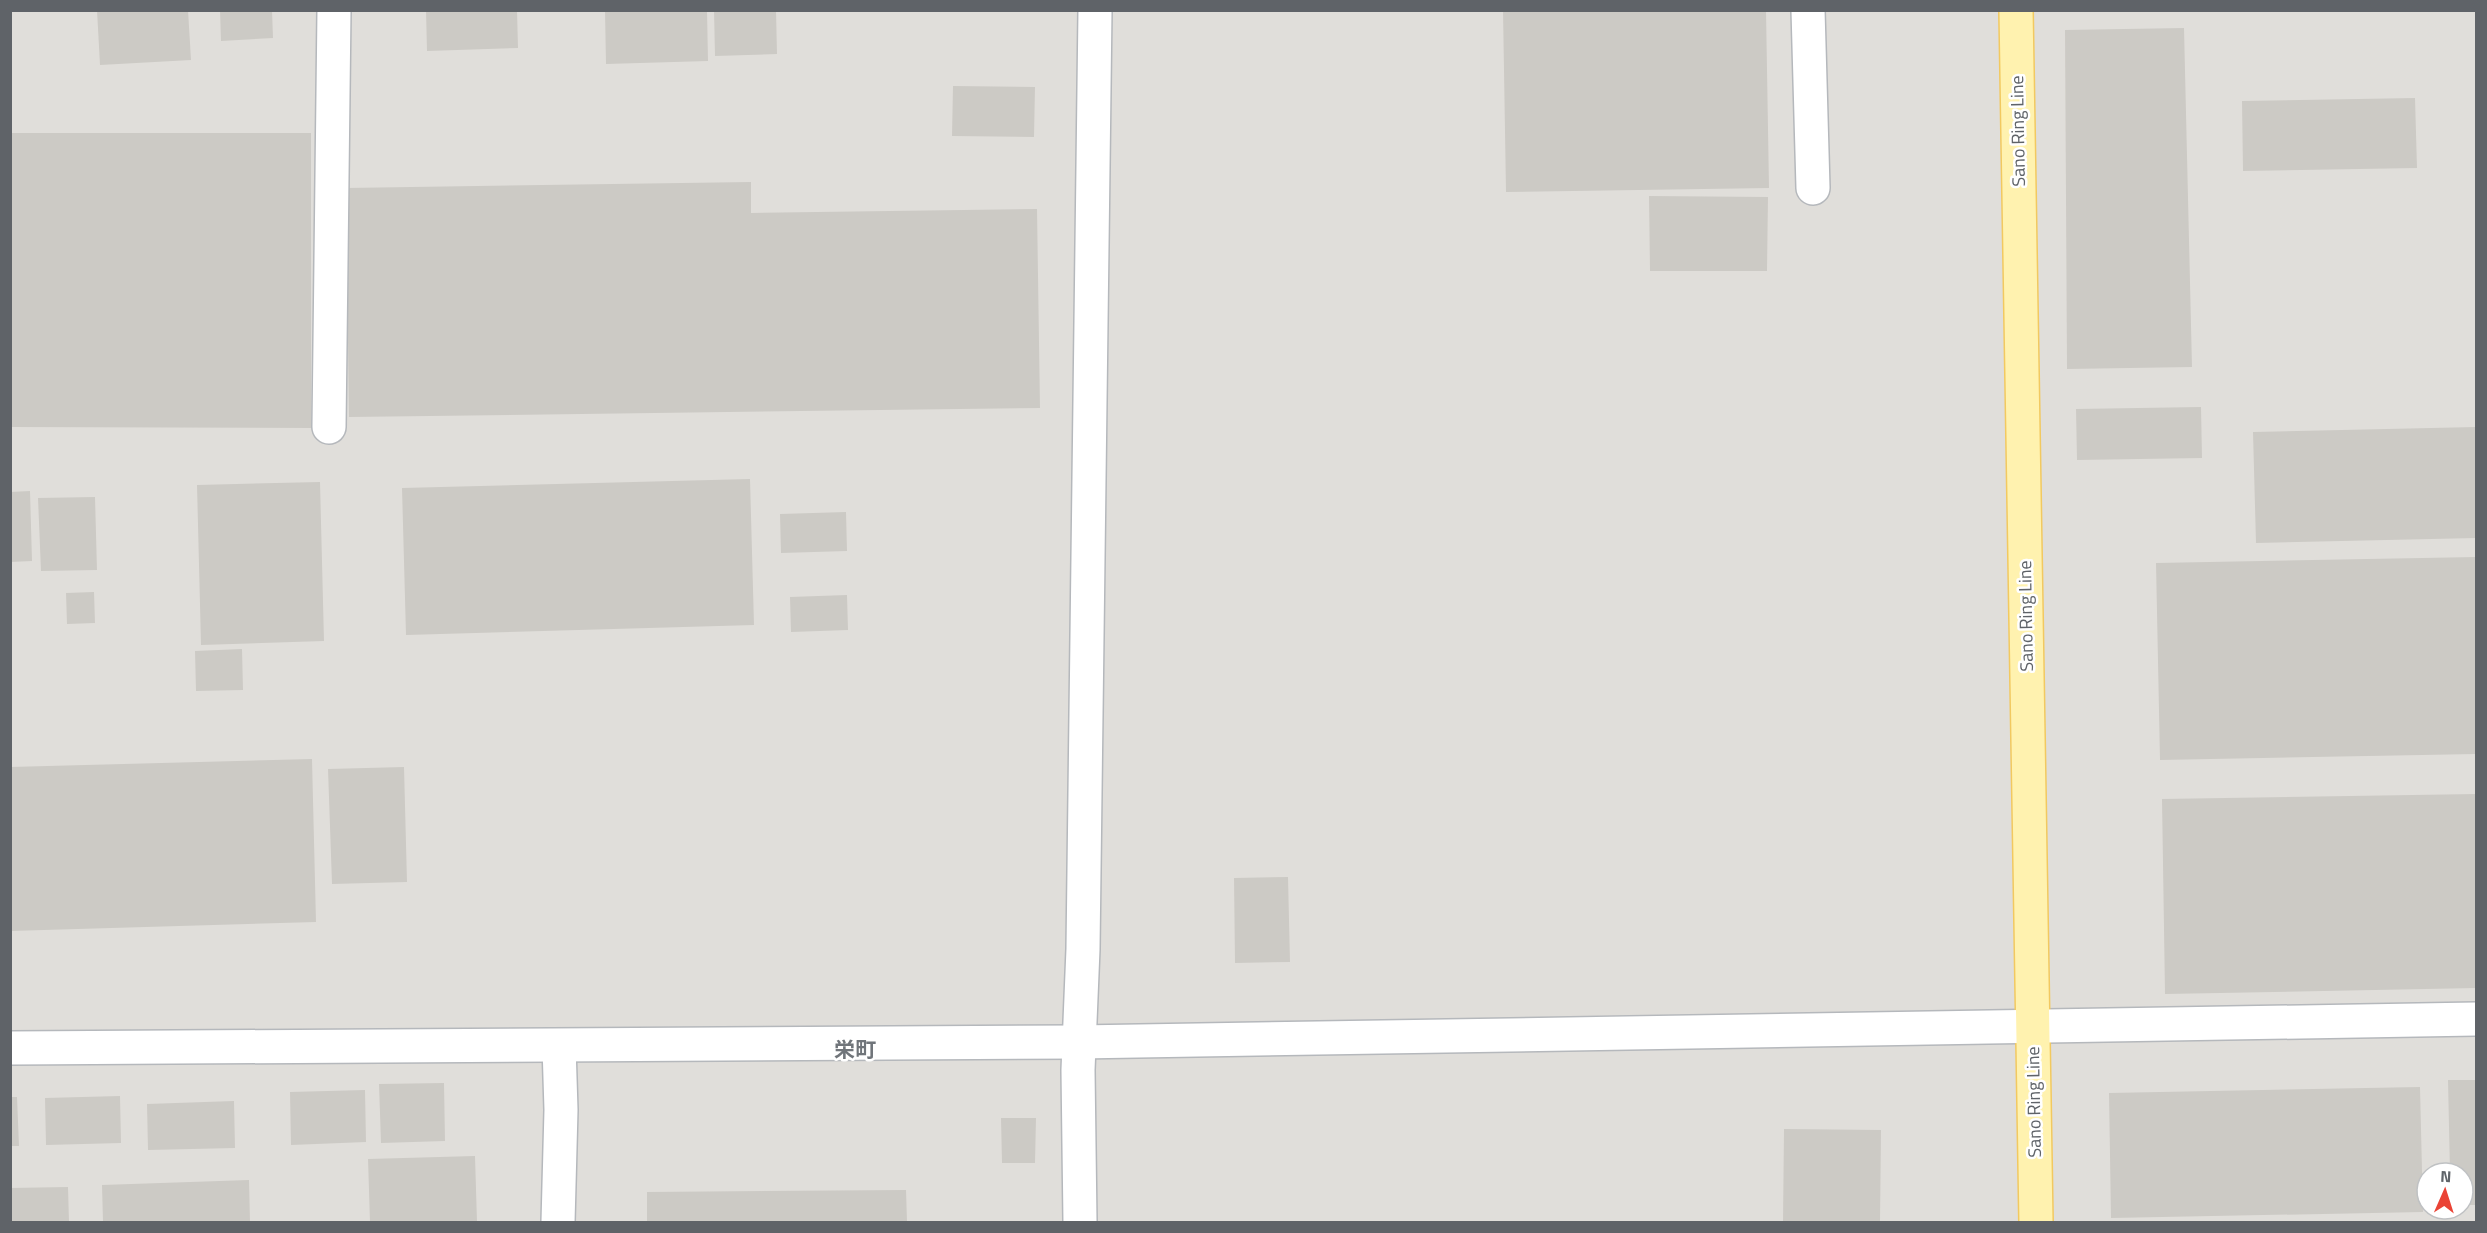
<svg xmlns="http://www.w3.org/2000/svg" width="2487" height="1233" font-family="'Titillium Web','Noto Sans JP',sans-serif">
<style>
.industrial{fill:#e0deda;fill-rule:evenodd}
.building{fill:#cccac5}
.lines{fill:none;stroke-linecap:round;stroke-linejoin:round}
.minor-casing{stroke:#b5b8bc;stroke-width:36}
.major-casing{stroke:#f2c960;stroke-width:36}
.minor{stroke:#fff;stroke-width:33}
.major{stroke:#fff2af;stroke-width:33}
.labels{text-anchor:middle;stroke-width:5;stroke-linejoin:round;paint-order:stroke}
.street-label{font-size:18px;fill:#5f6368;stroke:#fff}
.quarter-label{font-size:21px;font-weight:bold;fill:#70757a;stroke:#fff}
</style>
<rect width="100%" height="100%" fill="#f1efe8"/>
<path class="industrial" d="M10,11h2466v1211h-2465zM2427,1173h36v36h-36z"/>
<g class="building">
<path d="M97,10h91l3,50 -91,5z"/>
<path d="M220,10h52l1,28 -52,3z"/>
<path d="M426,10h91l1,38 -91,3z"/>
<path d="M707,10l1,51 -102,3 -1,-53z"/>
<path d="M714,10h62l1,44 -62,2z"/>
<path d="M1503,10h263l3,178 -263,4z"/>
<path d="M2184,28l8,339 -125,2 -2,-339z"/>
<path d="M953,86l82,1 -1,50 -82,-1z"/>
<path d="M2415,98l2,70 -174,3 -1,-70z"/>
<path d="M10,133h301v295l-301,-1z"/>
<path d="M751,182v31l286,-4 3,199 -691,9 -3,-229z"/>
<path d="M1649,196l119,1 -1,74h-117z"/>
<path d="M2201,407l1,51 -125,2 -1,-51z"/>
<path d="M2476,427v111l-220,5 -3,-111z"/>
<path d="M750,479l4,146 -348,10 -4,-147z"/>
<path d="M320,482l4,159 -123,4 -4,-160z"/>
<path d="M30,491l2,70 -22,1v-70z"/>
<path d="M95,497l2,73 -56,1 -3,-73z"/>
<path d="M846,512l1,39 -66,2 -1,-39z"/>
<path d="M2476,557v197l-316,6 -4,-197z"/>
<path d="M94,592l1,31 -28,1 -1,-31z"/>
<path d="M847,595l1,35 -57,2 -1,-35z"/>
<path d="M242,649l1,41 -47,1 -1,-40z"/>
<path d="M312,759l4,163 -306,9v-164z"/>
<path d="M404,767l3,115 -75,2 -4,-115z"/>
<path d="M2476,794v194l-311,6 -3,-195z"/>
<path d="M1288,877l2,85 -55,1 -1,-85z"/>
<path d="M2448,1080h28v125h-13v-32h-13z"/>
<path d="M444,1083l1,58 -64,2 -2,-59z"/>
<path d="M2420,1087l3,125 -312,6 -2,-125z"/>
<path d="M365,1090l1,52 -75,3 -1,-53z"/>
<path d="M120,1096l1,47 -75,2 -1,-47z"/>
<path d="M10,1097h7l2,49h-9z"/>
<path d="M234,1101l1,47 -87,2 -1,-46z"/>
<path d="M1001,1118h35l-1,45h-33z"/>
<path d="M1784,1129l97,1 -1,92h-97z"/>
<path d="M475,1156l2,66h-107l-2,-63z"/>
<path d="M249,1180l1,42h-147l-1,-37z"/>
<path d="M68,1187l1,35h-59v-34z"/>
<path d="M906,1190l1,32h-260v-30z"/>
</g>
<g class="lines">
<defs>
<g id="minor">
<path d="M1808,10l5,178"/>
<path d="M329,427l5,-417"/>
<path d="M10,1048l1069,-6 1397,-23"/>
<path d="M558,1222l3,-112 -2,-64"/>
<path d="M1080,1222l-2,-152 5,-121 12,-939"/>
</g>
<path id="major" d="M2016,10l20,1212"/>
</defs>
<use href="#minor" class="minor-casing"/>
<use href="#major" class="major-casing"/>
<use href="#minor" class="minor"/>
<use href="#major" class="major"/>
</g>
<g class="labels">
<g class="street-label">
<text transform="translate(2018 131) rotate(-91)" y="6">Sano Ring Line</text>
<text transform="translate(2026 616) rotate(-91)" y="6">Sano Ring Line</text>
<text transform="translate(2034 1102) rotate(-91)" y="6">Sano Ring Line</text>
</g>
<g class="quarter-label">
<text x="855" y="1057">栄町</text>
</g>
</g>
<rect width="2487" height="1233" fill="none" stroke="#5f6368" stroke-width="24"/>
<g transform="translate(2445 1191) rotate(3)"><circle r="28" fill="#ffffff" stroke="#bfc1c3" stroke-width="1.5"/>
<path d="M0-4.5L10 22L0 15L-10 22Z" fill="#ea4335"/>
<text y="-9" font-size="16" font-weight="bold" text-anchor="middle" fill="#5f6368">N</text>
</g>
</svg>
